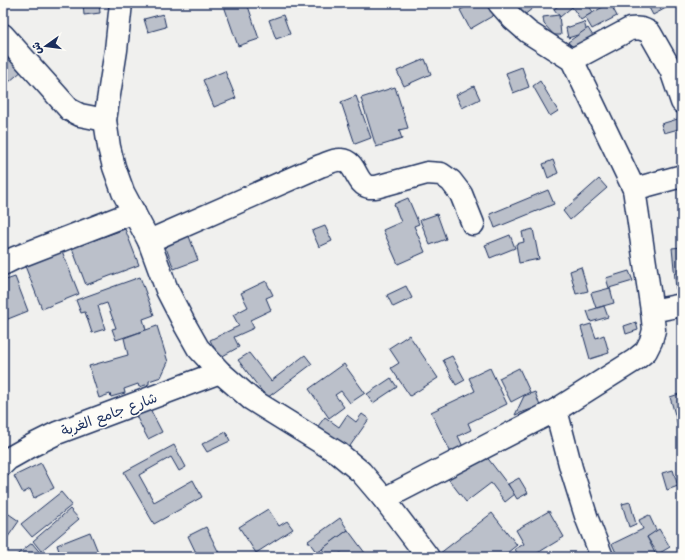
<svg xmlns="http://www.w3.org/2000/svg" width="685" height="560" font-family="'Comic Neue','Playpen Sans Arabic',sans-serif">
<style>
.building{fill:#bbc0ca;stroke:#1b2f5e}
.lines{fill:none;stroke-linecap:round;stroke-linejoin:round}
.minor-casing{stroke:#1b2f5e;stroke-width:25}
.minor{stroke:#fdfcf7;stroke-width:22}
.labels{text-anchor:middle;stroke-width:3;stroke-linejoin:round;paint-order:stroke}
.street-label{font-size:14px;fill:#1b2f5e;stroke:#fdfcf7}
</style>
<rect width="100%" height="100%" fill="#f0f0ee"/>
<filter id="ink" filterUnits="userSpaceOnUse"><feTurbulence type="fractalNoise" baseFrequency=".025" numOctaves="2"/><feDisplacementMap in="SourceGraphic" scale="8" xChannelSelector="R" yChannelSelector="G"/><feConvolveMatrix kernelMatrix="1 2 1 2 8 2 1 2 1" color-interpolation-filters="sRGB"/></filter>
<g filter="url(#ink)">
<g class="building">
<path d="M83,3h16l1,10 -16,2z"/>
<path d="M223,3h24l12,36 -21,7z"/>
<path d="M473,3h16l7,11 -26,15 -10,-19z"/>
<path d="M521,3h8l4,5 -15,12 -6,-9z"/>
<path d="M562,3h25l6,9 -12,8 -9,-13 -12,10 -6,-8z"/>
<path d="M610,3l7,13 -25,13 -7,-12z"/>
<path d="M648,3h15l3,5 -13,7 -6,-11z"/>
<path d="M163,14l3,13 -18,5 -4,-13z"/>
<path d="M283,15l7,19 -14,5 -7,-19z"/>
<path d="M559,15l2,20h-7l-10,-11 -1,-7z"/>
<path d="M584,22l3,10 -19,6 -2,-10z"/>
<path d="M588,28l5,8 -19,14 -6,-8z"/>
<path d="M3,47l20,23 -20,17z"/>
<path d="M425,59l6,15 -27,12 -7,-15z"/>
<path d="M522,67l7,20 -16,6 -7,-20z"/>
<path d="M225,71l11,27 -22,9 -11,-27z"/>
<path d="M540,81l18,30 -8,5 -17,-30z"/>
<path d="M474,86l6,13 -18,9 -6,-13z"/>
<path d="M395,87l13,41 -9,2 3,9 -26,8 -15,-49z"/>
<path d="M356,96l15,42 -16,6 -14,-42z"/>
<path d="M681,118l1,10 -18,5 -3,-9z"/>
<path d="M553,160l5,13 -10,5 -5,-14z"/>
<path d="M599,179l8,9 -37,32 -7,-9z"/>
<path d="M548,190l6,14 -59,24 -5,-14z"/>
<path d="M408,198l11,26 -5,2 11,26 -27,12 -15,-34 18,-8 -7,-18z"/>
<path d="M437,214l9,25 -16,6 -10,-25z"/>
<path d="M325,226l7,15 -13,6 -7,-16z"/>
<path d="M125,229l14,36 -53,20 -14,-37z"/>
<path d="M533,229l6,30 -20,4 -3,-19 8,-2 -2,-10z"/>
<path d="M187,231l11,29 -24,9 -11,-29z"/>
<path d="M510,235l5,13 -25,10 -5,-13z"/>
<path d="M682,247v42h-6l-4,-41z"/>
<path d="M62,251l17,43 -37,15 -17,-43z"/>
<path d="M581,267l7,24 -12,3 -6,-23z"/>
<path d="M629,271l4,10 -24,7 -3,-10z"/>
<path d="M15,277l13,34 -25,10v-40z"/>
<path d="M140,277l14,38 -11,4 3,11 -30,10 -4,-11 4,-1 -9,-25 -9,3 7,23 -13,4 -7,-21 -4,1 -5,-13z"/>
<path d="M266,281l7,14 -7,3 5,12 -21,10 4,8 -20,9 5,10 -20,11 -9,-18 29,-14 -6,-11 15,-8 -7,-14z"/>
<path d="M406,286l6,12 -19,9 -6,-12z"/>
<path d="M610,288l4,15 -18,5 -5,-15z"/>
<path d="M604,306l4,11 -17,5 -4,-11z"/>
<path d="M636,322l2,8 -12,4 -2,-8z"/>
<path d="M591,324l5,14 8,-3 5,18 -19,6 -9,-32z"/>
<path d="M157,326l11,36 -7,15 -12,4v3l-10,3 -1,-3 -14,5 1,4 -14,4 -1,-3 -11,4 -10,-32 39,-11 -4,-17z"/>
<path d="M409,335l29,43 -28,18 -19,-28 8,-5 -10,-15z"/>
<path d="M249,353l22,28 34,-26 7,9 -45,34 -29,-38z"/>
<path d="M452,356l13,24 -9,5 -13,-25z"/>
<path d="M344,364l21,29 -15,10 -9,-12 -6,4 9,12 -15,11 -20,-29z"/>
<path d="M490,368l17,36 -39,19 3,7 -13,6 6,13 -12,6 -21,-43 44,-21 -6,-13z"/>
<path d="M519,368l11,24 -19,10 -12,-24z"/>
<path d="M391,378l6,9 -24,16 -6,-9z"/>
<path d="M535,392l5,14 -25,9 9,-19z"/>
<path d="M682,393v35l-3,1 -9,-32z"/>
<path d="M149,407l13,25 -14,7 -13,-25z"/>
<path d="M362,414l7,5 -26,37 -31,-22 13,-17 14,10 8,-12 9,7z"/>
<path d="M226,432l4,9 -23,11 -5,-8z"/>
<path d="M174,445l12,22 -7,4 -8,-14 -32,18 15,27 39,-22 9,17 -48,27 -30,-52z"/>
<path d="M486,456l29,38 -10,8 -14,-19 -25,19 -20,-26 20,-16 6,7z"/>
<path d="M41,463l13,25 -20,10 -4,-9 -7,4 -9,-17z"/>
<path d="M673,470l5,16 -11,4 -5,-17z"/>
<path d="M519,478l9,15 -11,6 -9,-15z"/>
<path d="M61,492l11,13 -40,32 -11,-13z"/>
<path d="M630,502l6,22 -7,3 -7,-23z"/>
<path d="M70,509l9,10 -38,32 -8,-10z"/>
<path d="M268,509l11,17 8,-5 6,8 -37,24 -17,-26z"/>
<path d="M3,510l16,11 -16,23z"/>
<path d="M549,511l15,26 -33,20h-12l-4,-8 9,-5 -8,-14z"/>
<path d="M492,513l25,32 -15,12h-61l-2,-3z"/>
<path d="M649,515l8,17 -10,5 10,20h-39l-6,-13 31,-15 -4,-9z"/>
<path d="M340,518l8,12 -31,23 -9,-12z"/>
<path d="M206,527l15,30h-23l-10,-21z"/>
<path d="M659,529l11,18 -12,7 -11,-17z"/>
<path d="M348,530l20,27h-24l-3,-4 -6,4h-7l-6,-8z"/>
<path d="M90,532l10,25h-39l-4,-12z"/>
<path d="M32,543l10,12 -3,2h-25z"/>
</g>
<g class="lines">
<defs>
<g id="minor">
<path d="M121,3l-5,47 -11,70 4,27 5,20 9,25 26,49 18,49 18,35 13,23 22,24 31,27 87,54 23,19 23,27 44,58"/>
<path d="M499,3l14,16 15,13 44,28 62,129 18,122"/>
<path d="M3,35l67,75 10,5 25,5"/>
<path d="M572,60l58,-31c8,-1 13,-1 20,4l21,37 11,32"/>
<path d="M634,189l48,-13"/>
<path d="M149,241l171,-75c7,-2 14,-7 21,-6 16,1 14,25 29,27 2,0 4,0 6,0l51,-14 14,1 10,7 10,13 12,30"/>
<path d="M3,264l12,-6 119,-46"/>
<path d="M3,464l5,-5 23,-13 26,-13 163,-61"/>
<path d="M384,499l172,-89"/>
<path d="M602,557l-15,-38 -16,-51 -15,-58 79,-50 11,-9 5,-10 3,-11 -2,-19 30,-6"/>
</g>
</defs>
<use href="#minor" class="minor-casing"/>
<use href="#minor" class="minor"/>
</g>
</g>
<g class="labels">
<g class="street-label">
<text transform="translate(109 414) rotate(-20)" y="5">شارع جامع الغربة</text>
</g>
</g>
<rect width="685" height="560" fill="none" stroke="#fdfcf7" stroke-width="16"/>
<rect x="8" y="8" width="669" height="544" fill="none" stroke="#1b2f5e" stroke-width="1.5" filter="url(#ink)"/>
<g transform="translate(46 46) rotate(256)" stroke="#fdfcf7" stroke-width="3" paint-order="stroke">
<path d="M0-3L7 15L0 10L-7 15Z" fill="#1b2f5e"/>
<text y="-6" font-size="11" font-weight="bold" text-anchor="middle" fill="#1b2f5e">ش</text>
</g>
</svg>
